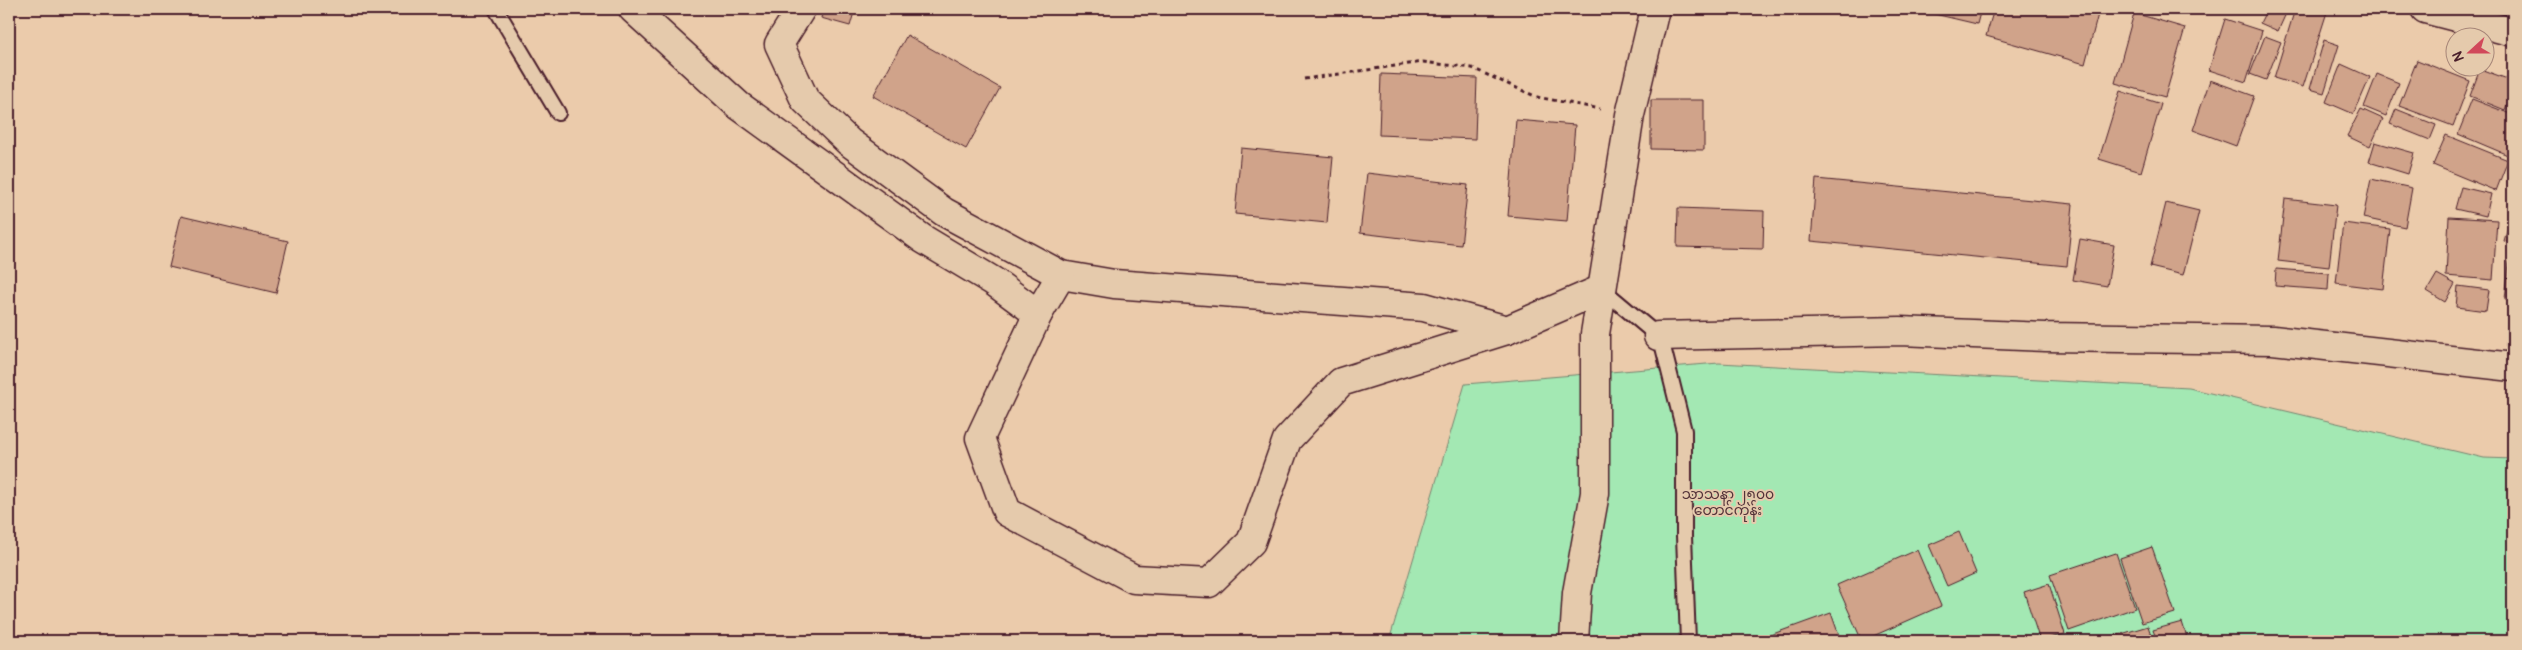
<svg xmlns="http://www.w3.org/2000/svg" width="2522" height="650" font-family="Pangolin,'Noto Sans Myanmar',sans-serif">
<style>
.green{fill:#a3e8b3;stroke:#76846f}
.building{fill:#d0a38a;stroke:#4a1f2b}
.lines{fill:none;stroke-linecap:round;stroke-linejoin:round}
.lane-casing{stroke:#4a1f2b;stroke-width:18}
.street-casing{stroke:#4a1f2b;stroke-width:31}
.path{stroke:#4a1f2b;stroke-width:3;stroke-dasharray:4 4;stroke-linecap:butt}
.lane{stroke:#e5caac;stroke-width:14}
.street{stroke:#e5caac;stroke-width:28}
.labels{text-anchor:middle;stroke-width:4;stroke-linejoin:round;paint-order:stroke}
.park-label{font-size:14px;fill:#533339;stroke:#e5caac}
</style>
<rect width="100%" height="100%" fill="#ebcbab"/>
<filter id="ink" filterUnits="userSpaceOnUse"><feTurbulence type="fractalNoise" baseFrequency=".02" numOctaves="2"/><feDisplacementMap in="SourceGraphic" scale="10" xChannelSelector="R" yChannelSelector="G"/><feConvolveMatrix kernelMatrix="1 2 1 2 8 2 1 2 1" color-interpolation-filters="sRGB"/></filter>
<g filter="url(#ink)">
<path class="green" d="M1719,363l470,25 295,70 29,1v182h-1124l76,-257z"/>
<g class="building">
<path d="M823,9h32l-5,17 -29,-8z"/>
<path d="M1926,9h55l-4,15 -51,-12z"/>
<path d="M1994,9h84l20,5 -13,50 -99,-28z"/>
<path d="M2267,9h21l-10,22 -18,-8z"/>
<path d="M2295,9h22l10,3 -24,75 -29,-9z"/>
<path d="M2486,9h20l-1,4z"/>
<path d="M2509,9h4v9l-6,-2z"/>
<path d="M2134,13l51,15 -20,69 -50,-14z"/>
<path d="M2225,19l37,12 -16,51 -37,-12z"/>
<path d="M907,35l93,53 -34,61 -93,-53z"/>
<path d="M2265,36l16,6 -15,38 -16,-6z"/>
<path d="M2324,40l15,5 -15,48 -14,-4z"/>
<path d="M2417,60l53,21 -17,45 -54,-20z"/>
<path d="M2341,64l29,13 -16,37 -28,-12z"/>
<path d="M2480,69l33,12v8l-8,21 -35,-14z"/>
<path d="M1381,74l96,4 -2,61 -96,-4z"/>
<path d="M2377,74l22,9 -13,33 -22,-9z"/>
<path d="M2210,80l44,16 -18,50 -43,-16z"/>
<path d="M2120,91l41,13 -20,68 -42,-13z"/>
<path d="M2513,95v16l-5,-2z"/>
<path d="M2472,99l41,16v33l-3,8 -52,-22z"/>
<path d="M1651,100h53v50l-53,-1z"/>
<path d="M2361,109l22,10 -13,28 -23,-11z"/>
<path d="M2396,109l40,16 -6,15 -40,-16z"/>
<path d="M1516,120l59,5 -8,96 -59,-5z"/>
<path d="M2446,135l62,25 -12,31 -63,-26z"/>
<path d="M2375,142l39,11 -6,21 -39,-12z"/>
<path d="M1241,148l92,9 -6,66 -92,-9z"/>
<path d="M1367,173l101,12 -7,60 -101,-12z"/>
<path d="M1816,179l257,25 -6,62 -256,-25z"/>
<path d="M2371,179l41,9 -7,39 -42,-9z"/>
<path d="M2461,187l30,7 -5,22 -31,-7z"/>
<path d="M2285,199l51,6 -7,62 -51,-6z"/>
<path d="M2166,203l33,8 -16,64 -33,-8z"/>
<path d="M1678,208l86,3 -1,38 -86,-2z"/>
<path d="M2513,209v35l-9,-3z"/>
<path d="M181,216l107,25 -12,52 -107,-26z"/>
<path d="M2449,217l48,3 -4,60 -47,-4z"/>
<path d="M2343,223l47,6 -7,60 -47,-6z"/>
<path d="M2080,239l34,6 -7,41 -34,-6z"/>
<path d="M2510,255l3,1v44l-8,-1z"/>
<path d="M2276,269l53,4 -1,17 -53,-4z"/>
<path d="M2437,274l18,10 -10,18 -18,-11z"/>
<path d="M2458,286l31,4 -3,21 -30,-4z"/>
<path d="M2509,310l4,1v37l-7,-1z"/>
<path d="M1959,532l17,41 -29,13 -18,-41z"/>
<path d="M2152,547l23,66 -33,10 -22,-65z"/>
<path d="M1917,550l24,56 -79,35 -25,-56z"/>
<path d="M2116,553l19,55 -66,23 -19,-56z"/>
<path d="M2049,584l16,50 -25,7 -16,-49z"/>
<path d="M1831,613l10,28h-81l-1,-2z"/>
<path d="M2182,622l6,19h-31l-4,-11z"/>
<path d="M2148,626l5,15h-55z"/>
</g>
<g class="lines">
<defs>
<g id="lane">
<path d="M496,9l62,104"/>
<path d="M1602,289l56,47 5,11 21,84v105l4,105"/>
</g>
<g id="street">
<path d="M633,9l105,96 185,134 70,42 45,33 -58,124 27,74 127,67 75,4 42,-41 36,-102 54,-58 166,-52 95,-41"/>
<path d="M801,9l-22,35 26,56 44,42 95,70 117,63 53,9 310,23 83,23"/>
<path d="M2425,9l88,23"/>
<path d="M1038,314l23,-39"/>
<path d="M1658,336l242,-5 146,6 227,3 240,27"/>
<path d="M1574,641l3,-48 18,-100v-159l35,-219 25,-106"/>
</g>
</defs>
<use href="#lane" class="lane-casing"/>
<use href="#street" class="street-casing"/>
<path class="path" d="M1304,79l119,-17 49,6 65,29 63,12"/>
<use href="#lane" class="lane"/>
<use href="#street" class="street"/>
</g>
</g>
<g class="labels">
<g class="park-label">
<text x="1728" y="499">သာသနာ ၂၅၀၀<tspan x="1728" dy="16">တောင်ကုန်း</tspan></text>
</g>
</g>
<rect width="2522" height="650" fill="none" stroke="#e5caac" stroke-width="30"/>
<rect x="15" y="15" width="2492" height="620" fill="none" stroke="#4a1f2b" stroke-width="2" filter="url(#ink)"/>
<g transform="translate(2470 52) rotate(249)"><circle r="24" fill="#e5caac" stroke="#a78678"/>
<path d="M0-4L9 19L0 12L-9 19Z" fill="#d1495b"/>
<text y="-8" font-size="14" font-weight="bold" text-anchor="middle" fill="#4a1f2b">N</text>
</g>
</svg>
